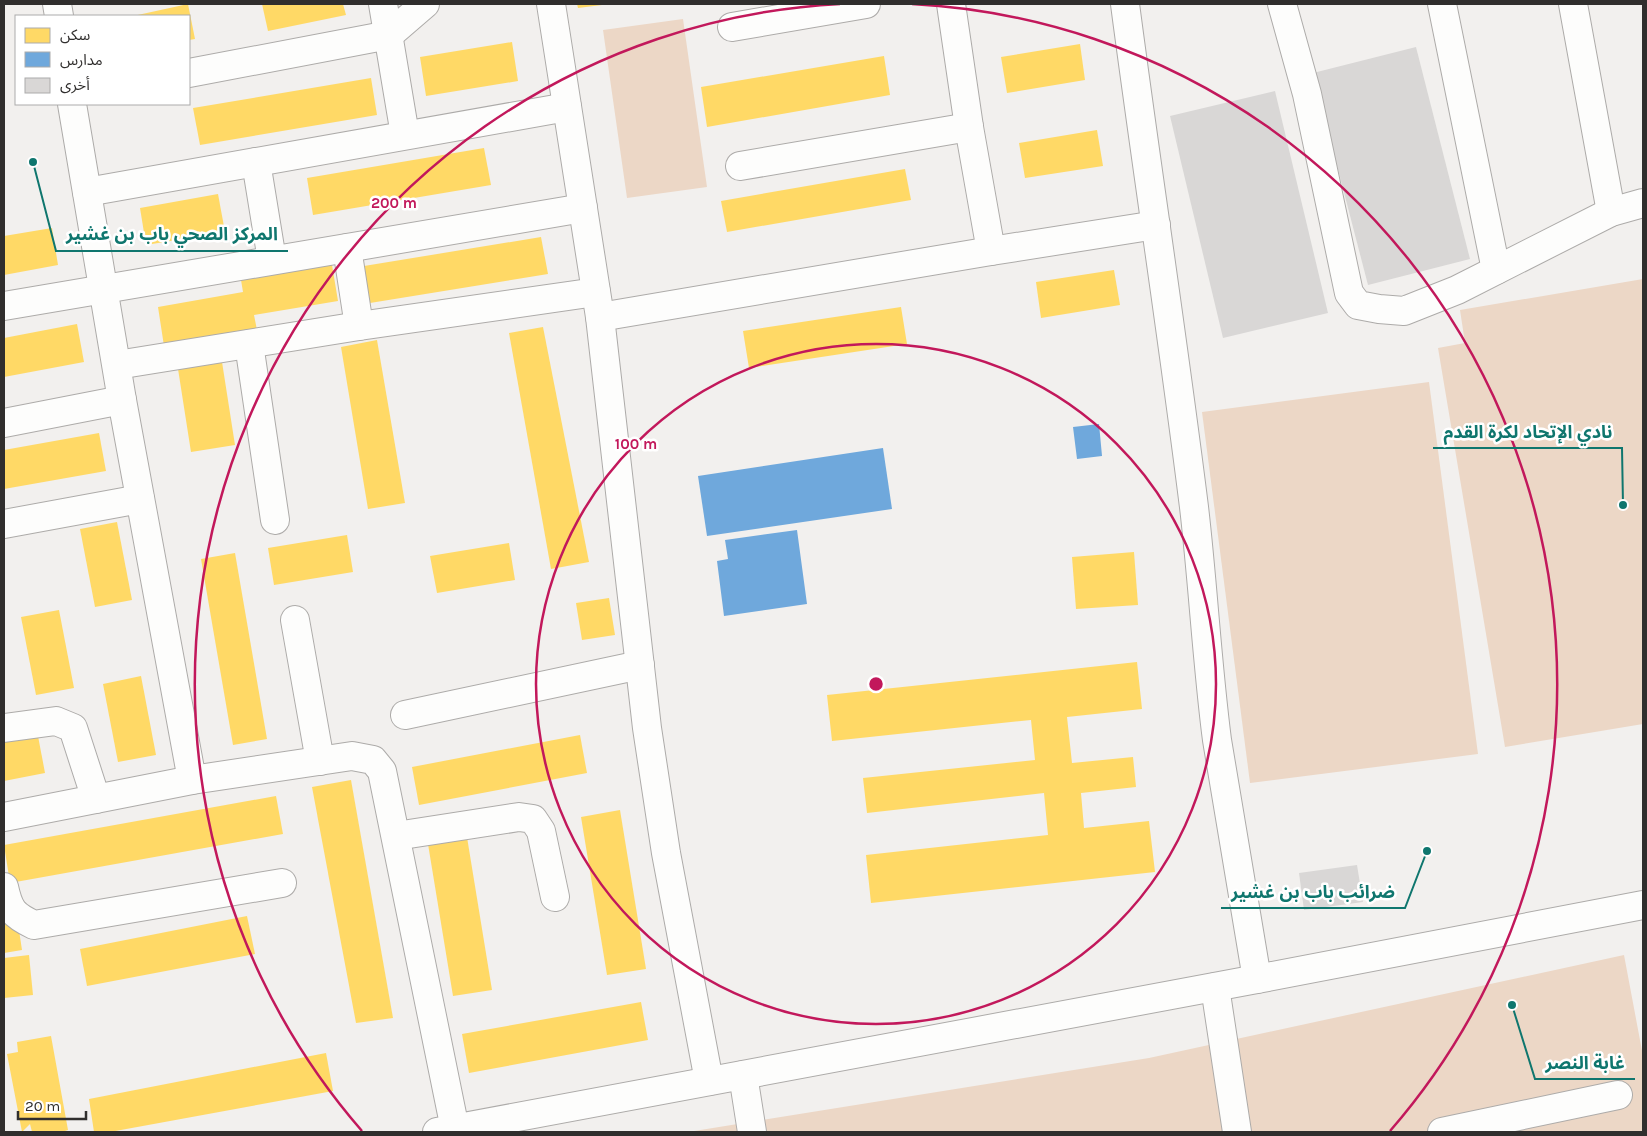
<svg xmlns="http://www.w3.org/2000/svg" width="1647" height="1136" font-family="Karla,'Noto Sans Arabic',sans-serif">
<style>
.green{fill:#ecd7c6}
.homes{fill:#ffd966}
.schools{fill:#6fa8dc}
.building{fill:#d9d7d6}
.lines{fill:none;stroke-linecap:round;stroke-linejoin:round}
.minor-casing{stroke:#adaba9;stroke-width:30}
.minor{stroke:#fdfdfc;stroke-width:28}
.ring{fill:none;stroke:#c2185b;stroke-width:2.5}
.centre{fill:#c2185b;stroke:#fff;stroke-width:2.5}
.ring-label{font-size:15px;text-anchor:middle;font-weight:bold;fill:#c2185b;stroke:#fff;stroke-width:5;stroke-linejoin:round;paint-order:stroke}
.leader{fill:none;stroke:#0f766e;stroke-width:2}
.callout-dot{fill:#0f766e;stroke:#fff;stroke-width:2}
.callout-label{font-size:18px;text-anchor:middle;font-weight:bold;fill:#0f766e;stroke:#fff;stroke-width:5;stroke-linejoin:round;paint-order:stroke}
</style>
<rect width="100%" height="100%" fill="#f2f0ee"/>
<g class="green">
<path d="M683,19l24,168 -80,11 -24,-168z"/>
<path d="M1643,279v445l-138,23 -67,-399 27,-5 -5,-33z"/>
<path d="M1429,382l49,372 -228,29 -48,-371z"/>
<path d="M1624,955l19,101v76h-955l461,-74z"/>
</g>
<g class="homes">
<path d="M188,4l7,35 -6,1v-24h-56z"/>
<path d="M262,4h81l3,11 -78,16z"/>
<path d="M577,4h25v1l-24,3z"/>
<path d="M512,42l6,39 -92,15 -6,-39z"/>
<path d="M1080,44l5,36 -78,13 -6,-36z"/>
<path d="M884,56l6,39 -183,32 -6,-40z"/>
<path d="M371,78l6,37 -177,30 -7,-37z"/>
<path d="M1097,130l6,36 -78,12 -6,-35z"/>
<path d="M484,148l7,37 -178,30 -6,-37z"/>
<path d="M905,169l6,31 -184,32 -6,-31z"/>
<path d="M218,194l7,38 -79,13 -6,-37z"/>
<path d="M52,228l6,37 -54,10v-39z"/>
<path d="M541,237l7,37 -178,29 -6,-37z"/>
<path d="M332,265l6,36 -84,14 3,15 -93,16 -6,-39 85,-15 -2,-12z"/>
<path d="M1114,270l6,35 -79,13 -5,-36z"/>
<path d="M901,307l6,37 -158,24 -6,-37z"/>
<path d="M77,324l7,38 -80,15v-39z"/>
<path d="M543,327l46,235 -38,7 -42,-236z"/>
<path d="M377,340l28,163 -37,6 -27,-162z"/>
<path d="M222,362l13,83 -44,7 -13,-83z"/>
<path d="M99,433l7,38 -102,18v-39z"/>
<path d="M117,522l15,78 -37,7 -15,-78z"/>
<path d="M347,535l6,37 -79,13 -6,-37z"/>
<path d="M509,543l6,37 -78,13 -7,-37z"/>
<path d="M1134,552l4,53 -62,4 -4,-52z"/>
<path d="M235,553l32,186 -34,6 -32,-186z"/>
<path d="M609,598l6,37 -33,5 -6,-37z"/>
<path d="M59,610l15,78 -38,7 -15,-78z"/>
<path d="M1137,662l5,47 -75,8 5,46 61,-6 3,30 -55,6 3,35 65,-7 6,51 -284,31 -5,-48 182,-20 -4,-42 -177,20 -4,-35 172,-18 -4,-40 -199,21 -5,-46z"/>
<path d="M141,676l15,79 -38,7 -15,-78z"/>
<path d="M580,735l7,38 -168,32 -7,-38z"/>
<path d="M38,736l7,37 -41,8v-39z"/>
<path d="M351,780l42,238 -37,5 -44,-236z"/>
<path d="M276,796l7,38 -273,49 -6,-38z"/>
<path d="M620,810l26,159 -39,6 -26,-158z"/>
<path d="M466,831l26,159 -39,6 -26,-158z"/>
<path d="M247,916l8,38 -168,32 -7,-37z"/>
<path d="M17,917l5,33 -18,3v-34z"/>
<path d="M29,955l4,40 -29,3v-40z"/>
<path d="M641,1002l7,38 -179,33 -7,-39z"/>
<path d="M51,1036l17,94 -6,2h-30l-2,-8 -8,8 -15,-78 11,-2 -1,-10z"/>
<path d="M326,1053l7,38 -223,41h-16l-5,-33z"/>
</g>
<g class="schools">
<path d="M1099,424l3,32 -25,3 -4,-32z"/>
<path d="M883,448l9,61 -185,27 -9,-60z"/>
<path d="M797,530l10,74 -83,12 -7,-55 11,-2 -3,-19z"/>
</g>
<g class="building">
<path d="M1416,47l54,212 -102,26 -55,-212z"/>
<path d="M1275,91l53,222 -105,25 -53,-222z"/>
<path d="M1357,865l6,37 -59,8 -5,-37z"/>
</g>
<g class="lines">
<defs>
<g id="minor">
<path d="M57,4l2,12"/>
<path d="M383,4l22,131"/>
<path d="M551,4l49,313 47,411 19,125 43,228"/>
<path d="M951,4l18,123 22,124"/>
<path d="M1125,4c22,167 48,335 69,503 9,77 13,156 23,233l40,239"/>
<path d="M1282,4l25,90 42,199 9,12 21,4 25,2 53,-21 154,-78 32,-9"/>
<path d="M1442,4l54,266"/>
<path d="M1573,4l38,208"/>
<path d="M732,27l134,-23"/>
<path d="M189,73l200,-38 36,-31"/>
<path d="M72,104l50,296 70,380"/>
<path d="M256,162l16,98"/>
<path d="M740,166l229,-39"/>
<path d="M87,192l480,-85"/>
<path d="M347,248l12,78"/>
<path d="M4,306l579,-98"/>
<path d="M600,317l391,-66 165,-26"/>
<path d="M249,344l26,176"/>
<path d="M117,365l242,-39 237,-34"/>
<path d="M4,423l118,-23"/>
<path d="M4,524l136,-25"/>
<path d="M295,620l25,141"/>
<path d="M405,715l235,-50"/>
<path d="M4,728l52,-7 17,7 23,71"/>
<path d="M4,817l188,-37 160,-24 21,4 9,11 73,358"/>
<path d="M396,836l123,-19 14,2 8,12 14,66"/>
<path d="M4,887c5,23 9,28 30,38l248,-42"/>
<path d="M1215,987l22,145"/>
<path d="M743,1075l9,57"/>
<path d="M437,1132l820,-153 386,-74"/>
<path d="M1442,1132l176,-37"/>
</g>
</defs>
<use href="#minor" class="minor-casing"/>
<use href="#minor" class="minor"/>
</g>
<g class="ring">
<circle cx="876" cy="684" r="340"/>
<path d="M362 1131A681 681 0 0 1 840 4M912 4A681 681 0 0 1 1390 1131"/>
</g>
<circle cx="876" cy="684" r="8" class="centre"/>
<g class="ring-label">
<text x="394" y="208">200 m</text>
<text x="636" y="449">100 m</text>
</g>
<path class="leader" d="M33 162L56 251H288M1623 505L1622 448H1433M1427 851L1405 908H1221M1512 1005L1535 1079H1635"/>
<g class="callout-dot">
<circle cx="33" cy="162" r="5"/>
<circle cx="1623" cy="505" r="5"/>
<circle cx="1427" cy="851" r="5"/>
<circle cx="1512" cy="1005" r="5"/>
</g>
<g class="callout-label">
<text x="172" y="240">المركز الصحي باب بن غشير</text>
<text x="1528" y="438">نادي الإتحاد لكرة القدم</text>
<text x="1313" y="898">ضرائب باب بن غشير</text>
<text x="1585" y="1069">غابة النصر</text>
</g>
<rect width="1647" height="1136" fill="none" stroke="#302e2d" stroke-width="10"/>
<rect x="15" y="15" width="175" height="90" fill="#ffffff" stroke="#acabab"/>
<rect x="25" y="28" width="25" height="15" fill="#ffd966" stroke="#acabab"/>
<text x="60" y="40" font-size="15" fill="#302e2d">سكن</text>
<rect x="25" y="52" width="25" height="15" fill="#6fa8dc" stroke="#acabab"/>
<text x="60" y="65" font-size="15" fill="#302e2d">مدارس</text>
<rect x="25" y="78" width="25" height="15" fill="#d9d7d6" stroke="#acabab"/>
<text x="60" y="90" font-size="15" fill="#302e2d">أخرى</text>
<path d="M18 1111v8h68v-8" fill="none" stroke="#302e2d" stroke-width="2.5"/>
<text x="25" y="1111" font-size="15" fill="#302e2d" stroke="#ffffff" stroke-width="4" paint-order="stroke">20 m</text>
</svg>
